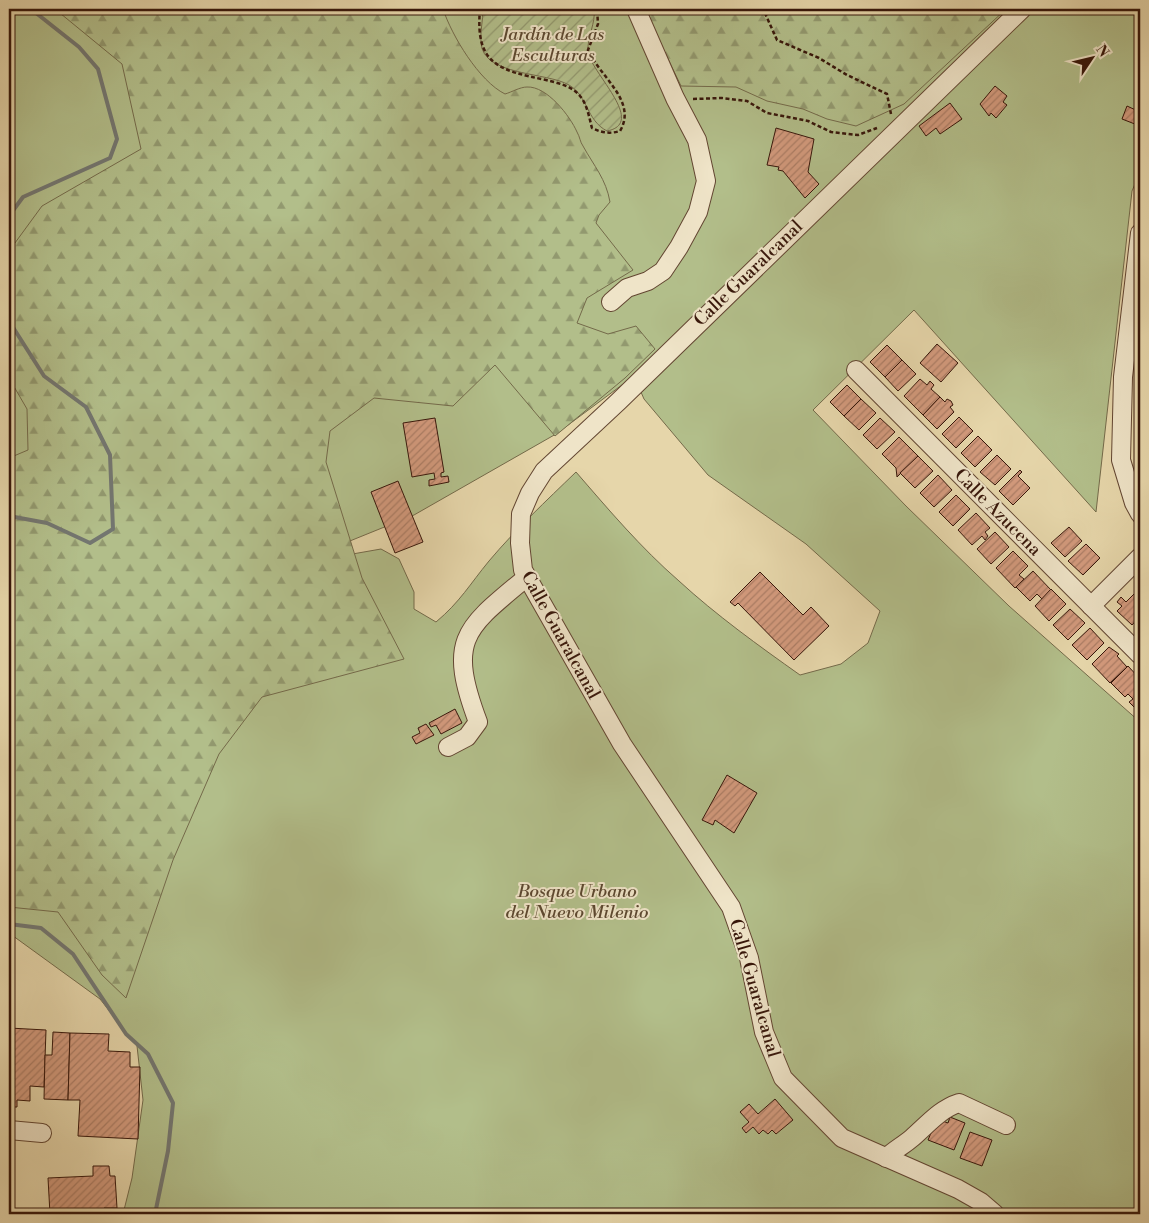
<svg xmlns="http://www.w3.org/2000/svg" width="1149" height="1223" font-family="'Libre Bodoni',serif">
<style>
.green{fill:#b2be8a;stroke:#746a4a}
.forest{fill:url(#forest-firs);stroke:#746a4a}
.garden{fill:url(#garden-furrows);stroke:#746a4a}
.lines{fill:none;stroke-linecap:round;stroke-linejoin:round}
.stream{stroke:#737670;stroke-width:4}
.building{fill:url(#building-hatch);stroke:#37160a}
.minor-casing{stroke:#634632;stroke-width:20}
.path{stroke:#37160a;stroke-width:2.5;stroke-dasharray:4 2.5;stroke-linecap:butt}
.minor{stroke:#efe4c8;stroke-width:18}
.labels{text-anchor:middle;stroke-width:4;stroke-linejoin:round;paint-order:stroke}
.park-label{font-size:18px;font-style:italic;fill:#5c4830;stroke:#efe4c8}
.street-label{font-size:18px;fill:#37160a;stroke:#efe4c8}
</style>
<defs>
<pattern id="forest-firs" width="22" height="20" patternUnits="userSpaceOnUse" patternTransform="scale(1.25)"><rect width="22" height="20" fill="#b2be8a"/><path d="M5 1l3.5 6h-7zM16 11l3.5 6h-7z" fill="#92996f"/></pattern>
<pattern id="garden-furrows" width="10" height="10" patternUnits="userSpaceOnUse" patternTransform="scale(1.25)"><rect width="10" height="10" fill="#b2be8a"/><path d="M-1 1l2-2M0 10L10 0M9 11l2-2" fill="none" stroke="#92996f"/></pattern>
<pattern id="building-hatch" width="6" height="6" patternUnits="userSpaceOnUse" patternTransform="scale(1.25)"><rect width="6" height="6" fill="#d39a7d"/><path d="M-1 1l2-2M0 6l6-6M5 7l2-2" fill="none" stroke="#ac7d65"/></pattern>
</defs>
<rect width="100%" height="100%" fill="#e6d6aa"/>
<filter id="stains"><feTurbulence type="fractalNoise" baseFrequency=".004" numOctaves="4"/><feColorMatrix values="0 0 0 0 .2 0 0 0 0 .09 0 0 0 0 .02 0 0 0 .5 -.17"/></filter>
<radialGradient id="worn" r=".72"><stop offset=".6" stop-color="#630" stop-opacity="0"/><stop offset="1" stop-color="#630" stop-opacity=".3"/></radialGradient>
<path class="green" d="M9,9h1131v24l-4,8 4,5v58l-6,9 6,9v50l-8,19 -36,321 -182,-202 -101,100 93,96 103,100 131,116v492h-1017l9,-36 11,-78 -6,-54 -37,-47 -91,-66v-262l332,-115 40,-7 18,10 15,33v17l22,13c24,-20 34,-38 53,-61 27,-32 57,-60 87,-89 32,37 65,76 103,109 37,34 80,65 121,94l41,-11 27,-21 12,-32 -74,-67 -98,-69 -64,-76 -10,-23 -78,58 -142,81 -185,75 -220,-78z"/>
<g class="forest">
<path d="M55,9h388c9,27 36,72 62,85 7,-2 15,-7 22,-7 20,-1 43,29 50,45 3,5 3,10 6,14 11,20 23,33 27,56l-11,13 -3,8 37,47 -46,28 -10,25 31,11 28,-8 19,23 -30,29 -70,58 -60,-71 -42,41 -79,-8 -44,33 -4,31 36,116 42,81 -142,38 -43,57 -46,106 -47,138 -24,-23 -44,-63 -49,-5v-449l19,-8 -1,-41 -18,-31v-116l3,-15 30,-41 99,-57 -19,-85z"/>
<path d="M644,9h362l-102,95 -48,22 -29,-7 -24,-10 -36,-8 -31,-14 -55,-1z"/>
</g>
<path class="garden" d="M483,9h111c2,14 -7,28 -6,42 1,20 60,72 19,80 -21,-11 -19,-35 -38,-46 -22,-13 -86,-9 -88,-42 -1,-11 2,-23 2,-34z"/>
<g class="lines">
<g class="stream">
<path d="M9,216l14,-19 87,-39 7,-19 -19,-70 -19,-22 -48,-38"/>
<path d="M9,321l35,55 42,31 24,48 3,74 -23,14 -43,-20 -38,-7"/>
<path d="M9,924l32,4 32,26 53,80 22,20 25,49 -5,48 -13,63"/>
</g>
</g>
<g class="building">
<path d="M995,86l12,10 -4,6 4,3 -11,13 -5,-5 -2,3 -9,-12z"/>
<path d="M950,103l12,16 -22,15 -4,-6 -10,8 -7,-10z"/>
<path d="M1127,106l13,6v14l-18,-7z"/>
<path d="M776,128l38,11 -6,33 11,12 -14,14 -22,-27 -5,-1 1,-3 -12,-2z"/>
<path d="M937,344l21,19 -17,19 -21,-19z"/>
<path d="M887,345l15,15 -17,17 -15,-15z"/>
<path d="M902,360l14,14 -18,17 -13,-14z"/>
<path d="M920,379l7,6 3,-4 4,4 -3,4 9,8 -17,18 -19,-19z"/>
<path d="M847,385l14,14 -17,17 -14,-14z"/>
<path d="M940,397l5,5 2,-3 4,2 2,4 -3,2 4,5 -17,17 -14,-14z"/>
<path d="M861,399l15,14 -17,17 -15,-14z"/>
<path d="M959,417l14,14 -17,17 -14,-14z"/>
<path d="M435,418l9,54 -3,1v4l7,-1 1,6 -20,4v-6l6,-1 -1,-6 -22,4 -9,-54z"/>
<path d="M880,418l15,14 -18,17 -14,-14z"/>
<path d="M978,436l14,14 -17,17 -14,-14z"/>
<path d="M899,437l19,19 -21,21 -1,-9 -14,-14z"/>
<path d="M997,455l14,14 -16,16 -15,-13z"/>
<path d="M918,456l15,15 -18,17 -15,-15z"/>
<path d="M1020,470l2,2 -4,4 12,12 -17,17 -14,-14z"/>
<path d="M938,475l14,15 -18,17 -14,-14z"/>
<path d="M398,481l25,61 -28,11 -24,-61z"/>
<path d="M956,495l14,14 -17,17 -14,-14z"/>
<path d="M976,513l14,15 -5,4 3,4 -3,4 -3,-4 -10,9 -14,-15z"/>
<path d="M1069,527l13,14 -17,16 -14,-14z"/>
<path d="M995,532l14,15 -18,17 -14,-15z"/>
<path d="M1086,544l14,14 -17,17 -15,-14z"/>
<path d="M1013,551l15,15 -9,9 5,4 -9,9 -19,-20z"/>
<path d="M1033,571l18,19 -9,9 -5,-5 -7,7 -14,-14z"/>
<path d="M760,572l43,43 8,-8 18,19 -35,34 -56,-57 -3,3 -5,-4z"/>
<path d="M1051,589l15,15 -17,17 -14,-15z"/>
<path d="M1135,593l5,6v17l-8,9 -15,-14 5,-5 -5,-4 4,-5 5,5z"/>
<path d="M1070,609l15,14 -17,17 -15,-15z"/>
<path d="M1090,628l14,15 -17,17 -15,-15z"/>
<path d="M1109,647l10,7 -2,2 10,11 -17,16 -18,-19z"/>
<path d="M1128,666l12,13v34l-11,-11 4,-3 -5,-5 -3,3 -14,-14z"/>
<path d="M455,709l7,14 -21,11 -5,-9 -5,2 -2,-4z"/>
<path d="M426,724l8,11 -18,9 -4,-7 8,-4 -2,-5z"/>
<path d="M727,775l30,18 -23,40 -19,-13 -2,5 -11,-5z"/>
<path d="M9,1028l37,2 -2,57 -14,-1v15l-13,-1v7h-8z"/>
<path d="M53,1032l17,1 -2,67 -24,-1 1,-44h7z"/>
<path d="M70,1033l39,1 -1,17 22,1v15h10l-2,72 -60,-3 2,-36h-12z"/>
<path d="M775,1099l18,21 -17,14 -4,-4 -4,4 -5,-4 -4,4 -6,-7 -7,6 -4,-5 7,-6 -9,-10 9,-8 9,10z"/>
<path d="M950,1117l15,6 -11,27 -26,-10 9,-21 11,4z"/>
<path d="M970,1132l22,8 -10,26 -22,-8z"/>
<path d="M93,1166h16l1,10h5l2,32h-13v6h-54l-2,-36 45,-2z"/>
</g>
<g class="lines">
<defs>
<g id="minor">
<path d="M1140,233l-17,144 -2,83 13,43 6,11"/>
<path d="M611,302l16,-14 21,-7 15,-10 16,-24 19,-35 8,-31 -9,-41 -22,-42 -39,-89"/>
<path d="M856,370l284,285"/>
<path d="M1091,606l49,-49"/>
<path d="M448,747l19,-10 11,-15c-31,-83 -14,-93 49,-145"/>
<path d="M9,1130l33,3"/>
<path d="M886,1158c8,-8 18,-13 26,-20 15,-13 28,-29 47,-35l47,22"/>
<path d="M995,1214l-14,-12 -23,-13 -116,-51 -59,-60 -19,-46 -15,-74 -18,-51 -109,-163 -99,-174 -3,-27 1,-29 9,-21 14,-22 75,-70 403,-392"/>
</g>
</defs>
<use href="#minor" class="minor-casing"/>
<g class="path">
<path d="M480,9c-5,55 18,61 66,71 12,3 26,6 34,16 7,8 9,21 12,32 10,5 18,6 28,3 18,-30 -21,-55 -32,-81l10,-26 -1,-15"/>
<path d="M760,9l4,2 13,29 42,18 28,17 40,19 4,20"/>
<path d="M693,99l29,-1 25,3 20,12 41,8 23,11 27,3 19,-7"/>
</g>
<use href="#minor" class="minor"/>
</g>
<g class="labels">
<g class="park-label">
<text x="553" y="40">Jardín de Las<tspan x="553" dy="21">Esculturas</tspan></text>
<text x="577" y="897">Bosque Urbano<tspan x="577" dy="21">del Nuevo Milenio</tspan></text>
</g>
<g class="street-label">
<text transform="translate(748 273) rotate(-44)" y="6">Calle Guaralcanal</text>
<text transform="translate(998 512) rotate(45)" y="6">Calle Azucena</text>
<text transform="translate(561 635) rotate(61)" y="6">Calle Guaralcanal</text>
<text transform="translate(755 988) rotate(74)" y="6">Calle Guaralcanal</text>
</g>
</g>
<rect width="1149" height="1223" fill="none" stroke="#e6d6aa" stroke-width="30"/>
<rect x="10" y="10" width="1129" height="1203" fill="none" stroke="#37160a" stroke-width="2.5"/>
<rect x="15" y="15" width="1119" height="1193" fill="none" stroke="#37160a"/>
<g transform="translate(1092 58) rotate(55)" stroke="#efe4c8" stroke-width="4" paint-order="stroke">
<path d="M0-4L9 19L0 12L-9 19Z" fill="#37160a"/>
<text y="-8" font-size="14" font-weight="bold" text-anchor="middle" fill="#37160a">N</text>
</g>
<rect width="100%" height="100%" filter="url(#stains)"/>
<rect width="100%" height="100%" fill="url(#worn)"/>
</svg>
